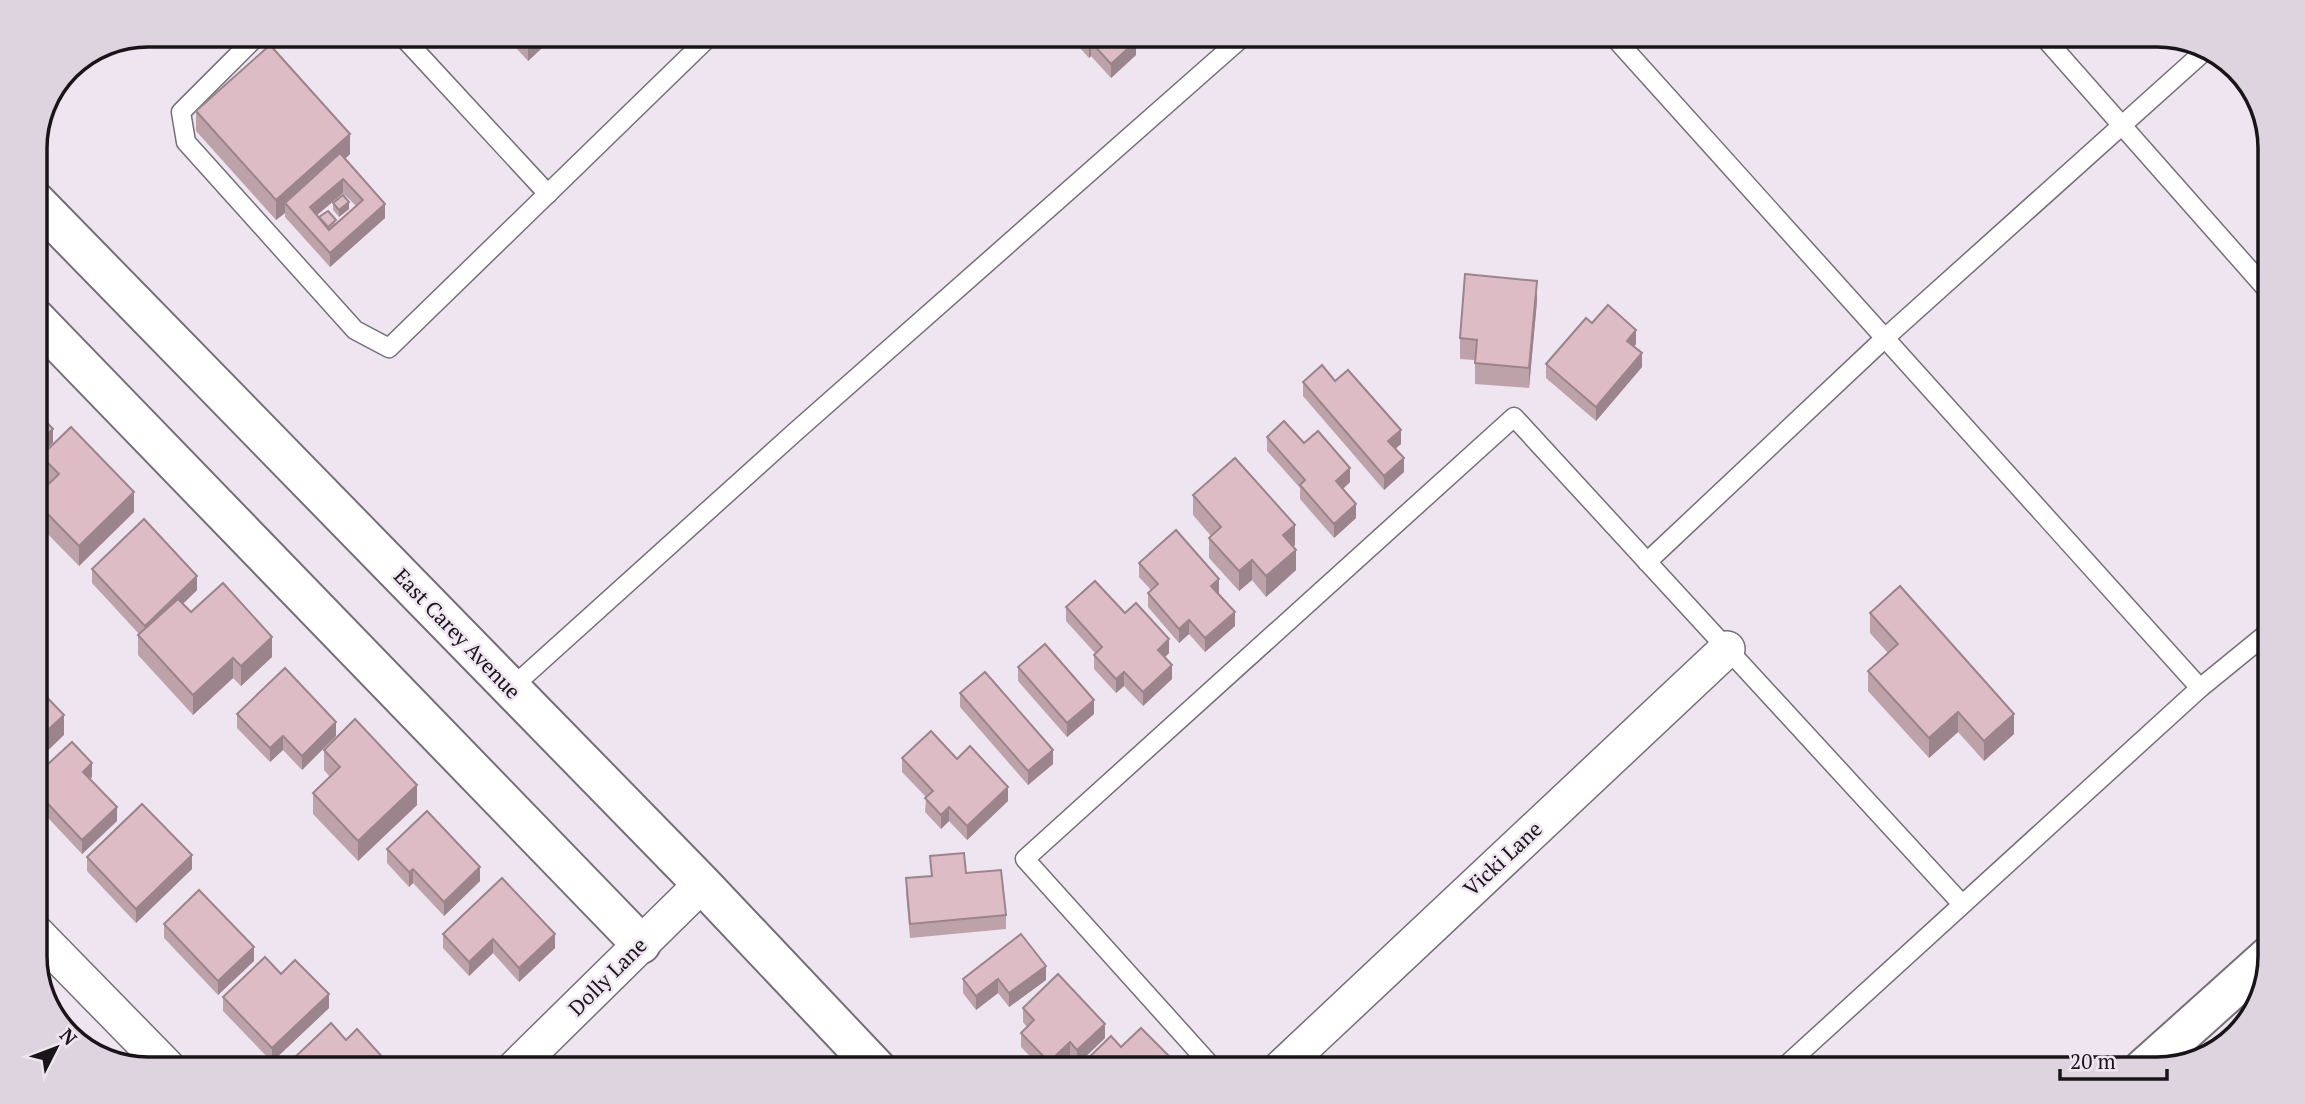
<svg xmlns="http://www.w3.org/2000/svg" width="2305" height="1104" font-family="'PT Serif',serif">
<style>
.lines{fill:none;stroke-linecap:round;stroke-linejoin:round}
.lane-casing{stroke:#766e78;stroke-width:21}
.street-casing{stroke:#766e78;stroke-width:38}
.secondary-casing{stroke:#766e78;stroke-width:42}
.lane{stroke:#fff;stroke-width:18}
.street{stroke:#fff;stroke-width:35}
.secondary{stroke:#fff;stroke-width:38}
.wall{fill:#bea2aa;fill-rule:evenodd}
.shaded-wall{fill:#9b848b}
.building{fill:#ddbcc6;stroke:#9b848b;stroke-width:2;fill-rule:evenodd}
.labels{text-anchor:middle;stroke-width:5;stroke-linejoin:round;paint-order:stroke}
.street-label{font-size:21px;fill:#181418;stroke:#eee5f0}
.rim{fill:none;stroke:#181418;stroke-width:3.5}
</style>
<rect width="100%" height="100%" fill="#eee5f0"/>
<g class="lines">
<defs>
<g id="lane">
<path d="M258,35l-77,77 5,30 169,188 34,18 322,-313"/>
<path d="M401,35l147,159"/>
<path d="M1612,35l588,653"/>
<path d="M2042,35l228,258"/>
<path d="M1647,562l238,-224 323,-290"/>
<path d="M510,689l284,-256 451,-398"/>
<path d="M1214,1069l-189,-210 489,-442 447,486"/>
<path d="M1782,1069l418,-381 70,-57"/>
</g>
<g id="street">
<path d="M35,932l134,137"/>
<path d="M514,1069l188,-185"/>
<path d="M1280,1069l447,-420"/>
</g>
<g id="secondary">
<path d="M35,201l667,683 175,185"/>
<path d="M35,318l606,626"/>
<path d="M2143,1069l127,-114"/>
</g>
</defs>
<use href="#lane" class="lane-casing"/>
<use href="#street" class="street-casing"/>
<use href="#secondary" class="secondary-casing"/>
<use href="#lane" class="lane"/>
<use href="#street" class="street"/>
<use href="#secondary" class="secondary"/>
</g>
<g class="wall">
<path d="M504,35h52l-28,26z"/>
<path d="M1068,35h62l6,20 -25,23 -20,-22 -2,2z"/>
<path d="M196,111l154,43 -5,5 40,59 -55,49 -45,-50v-4l-9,7 -80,-89zM343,193l13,13 -20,17 -17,-5 -2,-3z"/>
<path d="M333,203l16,6 -10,8 -6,-7z"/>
<path d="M1537,301l-8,87 -54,-4v-24l-15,-1v-21z"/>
<path d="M1592,323l44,21 -2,3 8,20 -46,54 -50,-43v-14z"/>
<path d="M1335,381l66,63 -6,5 9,23 -20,18 -81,-94v-14z"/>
<path d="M1267,437l83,45 -7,7 13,29 -22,20 -34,-39v-11l-33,-37z"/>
<path d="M41,456l93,56 -55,54 -44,-45v-24l14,-13 -8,-8z"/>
<path d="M1193,495l102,50 -2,2 3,23 -30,27 -14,-17 -13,11 -30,-33v-20l2,-2 -18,-21z"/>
<path d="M1139,563l80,30 -1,1 17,32 -30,26 -16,-18 -10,9 -31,-36v-14l3,-3 -12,-13z"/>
<path d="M92,569l105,21 -14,14 8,8 81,45 -31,29 -8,-8 -40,37 -55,-60v-20l1,-1 -47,-51z"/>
<path d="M1066,607l59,6 44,40 -4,4 7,22 -29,27 -19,-20 -8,7 -22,-24v-14l1,-2 -29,-32z"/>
<path d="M1870,613l144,121 -30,27 -26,-29 -29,26 -61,-67v-20l20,-18 -18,-20z"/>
<path d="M1018,667l76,47 -27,23 -49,-56z"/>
<path d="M960,693l93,71 -25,21 -68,-78z"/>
<path d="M237,714l99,22 -34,34 -19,-20 -13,12 -33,-34z"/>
<path d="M324,750l93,55 -59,56 -45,-47v-21l17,-16 -6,-7z"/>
<path d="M902,758l55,1 51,42 -41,39 -18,-19 -8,8 -16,-17 1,-15 -24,-25z"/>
<path d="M35,776l57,1 -2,2 27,42 -35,33 -47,-50z"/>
<path d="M387,849l93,32 -36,35 -31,-33 -4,4 -22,-24z"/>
<path d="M930,856l36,17 40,42v14l-96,9 -4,-46v-14l25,-2z"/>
<path d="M87,857l105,12 -56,54 -49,-52z"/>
<path d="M502,878l53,70 -36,34 -26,-29 -24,23 -26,-28v-14z"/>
<path d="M164,924l90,37 -36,34 -54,-57z"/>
<path d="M281,974l48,34 -57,54 -49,-51v-14z"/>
<path d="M963,979l83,1 -37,27 -11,-14 -22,17 -13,-17z"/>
<path d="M1023,1008l82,30 -28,27 -7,-9 -14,13h-14l-21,-22v-14l6,-6 -4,-5z"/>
<path d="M346,1040l39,29h-92v-10z"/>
</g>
<g class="shaded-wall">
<path d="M534,35h22l-28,26v-21z"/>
<path d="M1136,41v14l-25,23v-14z"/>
<path d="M1091,42v14l-2,2v-14z"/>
<path d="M350,134v20l-60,55 -5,-6v10l-9,7v-20z"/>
<path d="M343,179v14l-33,28v-14z"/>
<path d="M349,202v7l-10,8v-7z"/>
<path d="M385,204v14l-55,49v-14z"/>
<path d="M1537,281v20l-8,87v-20z"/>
<path d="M1636,330v14l-9,11v-14z"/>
<path d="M1642,353v14l-46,54v-14z"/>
<path d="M53,429v14l-18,17v-14z"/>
<path d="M1401,430v14l-13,11v-14z"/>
<path d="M1404,458v14l-20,18v-14z"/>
<path d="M1350,468v14l-14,13v-14z"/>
<path d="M134,492v20l-55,54v-20z"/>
<path d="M1356,504v14l-22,20v-14z"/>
<path d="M1295,525v20l-12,11v-21z"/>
<path d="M1296,550v20l-30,27v-21z"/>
<path d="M1252,560v20l-13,11v-20z"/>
<path d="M197,576v14l-52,50v-14z"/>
<path d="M1219,579v14l-8,7v-14z"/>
<path d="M1235,612v14l-30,26v-14z"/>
<path d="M1189,620v14l-10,9v-14z"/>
<path d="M272,637v20l-31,29v-20z"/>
<path d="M1169,639v14l-11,11v-14z"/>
<path d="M233,658v20l-40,37v-20z"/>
<path d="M1172,665v14l-29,27v-14z"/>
<path d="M1124,672v14l-8,7v-14z"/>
<path d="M1094,700v14l-27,23v-14z"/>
<path d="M1958,712v20l-29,26v-20z"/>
<path d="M2014,714v20l-30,27v-20z"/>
<path d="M64,715v20l-29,28v-21z"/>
<path d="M336,722v14l-34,34v-14z"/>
<path d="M283,736v14l-13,12v-14z"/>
<path d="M1053,750v14l-25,21v-14z"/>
<path d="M92,763v14l-9,9v-14z"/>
<path d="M417,785v20l-59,56v-20z"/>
<path d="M1008,787v14l-41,39v-14z"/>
<path d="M117,807v14l-35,33v-14z"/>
<path d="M949,807v14l-8,8v-14z"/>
<path d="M192,855v14l-56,54v-14z"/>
<path d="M480,867v14l-36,35v-14z"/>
<path d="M413,869v14l-4,4v-15z"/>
<path d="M555,934v14l-36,34v-14z"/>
<path d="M493,939v14l-24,23v-14z"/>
<path d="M254,947v14l-36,34v-14z"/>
<path d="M1046,966v14l-37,27v-14z"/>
<path d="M998,979v14l-22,17v-14z"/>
<path d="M329,994v14l-57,54v-14z"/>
<path d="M1105,1024v14l-28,27v-15z"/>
<path d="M1070,1042v14l-14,13h-7v-7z"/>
<path d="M1169,1056v13h-13z"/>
<path d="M385,1060v9h-5v-4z"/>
</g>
<g class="building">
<path d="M523,35h11l-6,5z"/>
<path d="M1081,35h49l6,6 -25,23 -20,-22 -2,2z"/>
<path d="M270,45l80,89 -74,66 -80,-89z"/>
<path d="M340,153l45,51 -55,49 -45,-50zM343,179l20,21 -34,30 -19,-23z"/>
<path d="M343,195l6,7 -10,8 -6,-7z"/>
<path d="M328,211l8,9 -8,7 -9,-10z"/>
<path d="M1465,274l72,7 -8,87 -54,-5 2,-23 -17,-2z"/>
<path d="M1608,305l28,25 -9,11 15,12 -46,54 -50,-43 40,-46 6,5z"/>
<path d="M1322,365l13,16 13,-11 53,60 -13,11 16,17 -20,18 -81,-94z"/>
<path d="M35,410l18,19 -18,17z"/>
<path d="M1284,421l20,22 14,-12 32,37 -14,13 20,23 -22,20 -34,-39 5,-5 -38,-43z"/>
<path d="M71,427l63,65 -55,54 -44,-45v-4l24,-23 -18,-18z"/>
<path d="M1235,458l60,67 -12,10 13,15 -30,26 -14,-16 -13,11 -30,-33 12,-11 -28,-32z"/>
<path d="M144,519l53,57 -52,50 -53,-57z"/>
<path d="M1176,530l43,49 -8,7 24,26 -30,26 -16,-18 -10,9 -31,-36 10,-9 -19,-21z"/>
<path d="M1095,581l30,32 11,-10 33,36 -11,11 14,15 -29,27 -19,-20 -8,7 -22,-24 8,-8 -36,-40z"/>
<path d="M223,583l49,54 -31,29 -8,-8 -40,37 -55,-60 40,-36 13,13z"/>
<path d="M1900,586l114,128 -30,27 -26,-29 -29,26 -61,-67 30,-27 -28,-31z"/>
<path d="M1045,644l49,56 -27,23 -49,-56z"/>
<path d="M285,668l51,54 -34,34 -19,-20 -13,12 -33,-34z"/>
<path d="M985,672l68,78 -25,21 -68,-78z"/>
<path d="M35,685l29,30 -29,27z"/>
<path d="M355,719l62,66 -59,56 -45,-48 27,-26 -16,-17z"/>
<path d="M931,731l26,28 13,-13 38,41 -41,39 -18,-19 -8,8 -16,-17 8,-7 -31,-33z"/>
<path d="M72,742l20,21 -9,9 34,35 -35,33 -47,-50v-14z"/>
<path d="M142,804l50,51 -56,54 -49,-52z"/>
<path d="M427,811l53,56 -36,35 -31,-33 -4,3 -22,-23z"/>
<path d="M964,853l2,20 35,-3 5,45 -96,9 -4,-46 26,-2 -2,-20z"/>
<path d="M502,878l53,56 -36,34 -26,-29 -24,23 -26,-28z"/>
<path d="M199,890l55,57 -36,34 -54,-57z"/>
<path d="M1021,934l25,32 -37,27 -11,-14 -22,17 -13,-17z"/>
<path d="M265,957l16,17 14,-14 34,34 -57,54 -49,-51z"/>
<path d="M1058,974l47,50 -28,26 -7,-8 -21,20 -28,-29 13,-13 -11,-12z"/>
<path d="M331,1023l15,17 11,-11 28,31 -5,5 4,4h-82l-9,-10z"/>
<path d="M1141,1028l28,28 -13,13h-79l34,-33 10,11z"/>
</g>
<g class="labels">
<g class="street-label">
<text transform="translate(457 634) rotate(46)" y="7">East Carey Avenue</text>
<text transform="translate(1503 859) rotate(-43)" y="7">Vicki Lane</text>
<text transform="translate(608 977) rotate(-45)" y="7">Dolly Lane</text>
</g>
</g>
<path d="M0 0H2305V1104H0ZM148 47H2157A101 101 0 0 1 2258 148V956A101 101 0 0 1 2157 1057H148A101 101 0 0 1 47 956V148A101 101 0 0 1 148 47Z" fill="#ddd4df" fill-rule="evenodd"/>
<path class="rim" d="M148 47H2157A101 101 0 0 1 2258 148V956A101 101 0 0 1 2157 1057H148A101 101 0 0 1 47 956V148A101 101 0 0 1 148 47Z"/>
<g transform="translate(56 1048) rotate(48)" stroke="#eee5f0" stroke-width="5" paint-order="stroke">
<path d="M0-5L12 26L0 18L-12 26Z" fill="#181418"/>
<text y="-10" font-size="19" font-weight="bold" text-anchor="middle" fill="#181418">N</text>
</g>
<path d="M2060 1069v10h107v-10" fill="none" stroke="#181418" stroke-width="3.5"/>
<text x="2070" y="1069" font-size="21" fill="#181418" stroke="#eee5f0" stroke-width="5" paint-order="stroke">20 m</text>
</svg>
